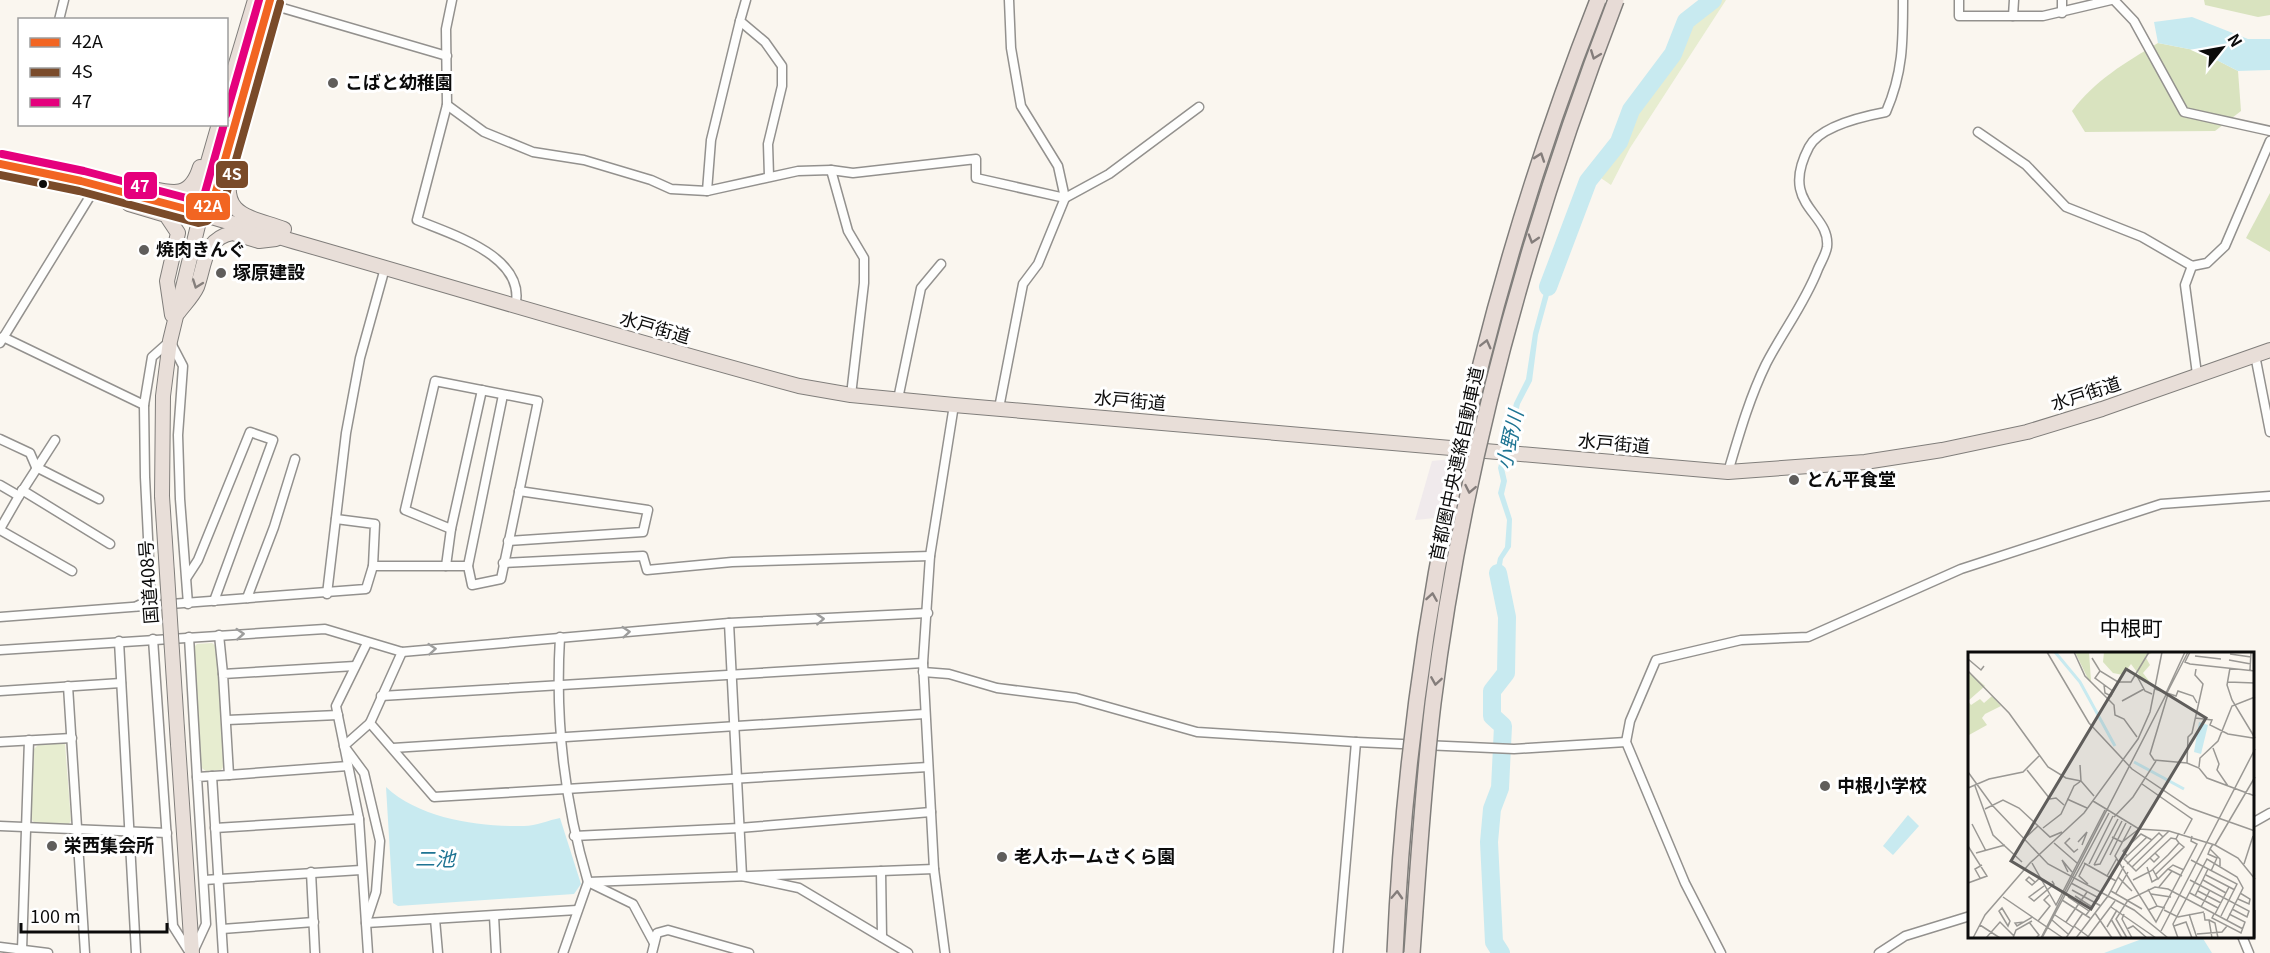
<svg xmlns="http://www.w3.org/2000/svg" width="2270" height="953" font-family="Georgia,'Noto Sans JP',serif">
<style>
.industrial{fill:#f0eaec}
.green{fill:#e7edd0}
.forest{fill:#d9e3bf}
.water{fill:#c8eaf0}
.lines{fill:none;stroke-linecap:round;stroke-linejoin:round}
.river{stroke:#c8eaf0;stroke-width:18}
.minor-casing{stroke:#93918e;stroke-width:11}
.trunk-casing{stroke:#807e7b;stroke-width:16}
.minor{stroke:#fefefd;stroke-width:8}
.trunk{stroke:#e8ded8;stroke-width:14}
.trunk-bridge-casing{stroke:#807e7b;stroke-width:16;stroke-linecap:butt}
.motorway-bridge-casing{stroke:#807e7b;stroke-width:18;stroke-linecap:butt}
.trunk-bridge{stroke:#e8ded8;stroke-width:14}
.motorway-bridge{stroke:#e7dbd6;stroke-width:15}
.bus-1-casing{stroke:#fff;stroke-width:12}
.bus-2-casing{stroke:#fff;stroke-width:12}
.bus-3-casing{stroke:#fff;stroke-width:12}
.bus-1{stroke:#f26522;stroke-width:8}
.bus-2{stroke:#7a4b2a;stroke-width:8}
.bus-3{stroke:#e5007d;stroke-width:8}
.oneway{stroke:#847d7b}
.oneway2{stroke:#857f7c}
.oneway3{stroke:#9d9d9c}
.poi-dot{fill:#5f5d5b;stroke:#fff;stroke-width:2}
.bus-dot{fill:#0b0b0b;stroke:#fff;stroke-width:2}
.labels{text-anchor:middle;stroke-width:6;stroke-linejoin:round;paint-order:stroke}
.poi-label{font-size:18px;font-weight:bold;fill:#0b0b0b;stroke:#fff;text-anchor:start}
.street-label{font-size:18px;fill:#0b0b0b;stroke:#fff}
.water-label{font-size:20px;font-style:italic;fill:#1e7493;stroke:#fff}
.quarter-label{font-size:21px;fill:#0b0b0b;stroke:#fff}
.inset-river{fill:none;stroke:#c8eaf0;stroke-width:3}
.inset-road{fill:none;stroke:#9a9894;stroke-width:1.5}
.view{fill:#5f5d5b;fill-opacity:0.15;stroke:#5f5d5b;stroke-width:3}
.inset-edge{fill:none;stroke:#0b0b0b;stroke-width:3}
.line-badge{stroke:#fff;stroke-width:2}
.badge-label{font-size:16px;text-anchor:middle;font-weight:bold;fill:#fff}
</style>
<rect width="100%" height="100%" fill="#faf6ef"/>
<path class="industrial" d="M1451,459l-15,59 -21,2 17,-59z"/>
<g class="green">
<path d="M1720,0h6l-96,148 -19,37 -13,-9 27,-33 20,-43 19,-22 12,-20 12,-35 27,-17z"/>
<path d="M212,643l6,5 8,115 -5,7 -15,1 -6,-4 -9,-117 6,-6z"/>
<path d="M41,742l24,2 6,77 -4,5 -32,-3 -4,-4 3,-70z"/>
</g>
<g class="forest">
<path d="M2204,0h66v15l-12,2 -53,-12z"/>
<path d="M2158,43l41,8 39,20 3,40 -26,20 -130,1 -13,-21c22,-30 54,-49 86,-68z"/>
<path d="M2270,193v59l-24,-14z"/>
</g>
<g class="water">
<path d="M2192,17l56,22h22v31l-32,1 -39,-20 -41,-8 -4,-21z"/>
<path d="M1552,263l5,3 -19,69 -6,46 -12,23 -16,64 3,13 -3,13 8,25 -1,28 -8,12 -2,13 4,24h-6l-4,-24 3,-14 7,-11 2,-27 -9,-27 3,-12 -3,-13 16,-65 12,-24 7,-46z"/>
<path d="M386,787c34,32 93,40 138,39 12,0 25,-6 36,-8l21,66 -7,10 -176,12 -5,-3z"/>
<path d="M1908,815l11,11 -26,29 -10,-9z"/>
<path d="M2150,936l52,1 10,16h-108z"/>
</g>
<g class="lines">
<g class="river">
<path d="M1548,287l40,-106 31,-39 12,-32 42,-56 13,-33 27,-21"/>
<path d="M1498,573l9,44 -1,56 -14,18v25l11,10 -3,62 -8,21 -3,33 5,100 7,11"/>
</g>
<defs>
<g id="minor">
<path d="M255,0l192,56"/>
<path d="M452,0l-6,29 1,76 -30,115c36,15 111,37 98,87"/>
<path d="M746,0l-6,21 25,21 17,24v20l-14,58 1,32"/>
<path d="M1959,0v16h84l68,-16"/>
<path d="M2114,0l20,21 50,91 86,19"/>
<path d="M2062,13v-13"/>
<path d="M2013,16l1,-16"/>
<path d="M59,20l5,-20"/>
<path d="M447,105l37,27 49,20 51,8 67,20 20,9 36,2 91,-20 33,-1 22,3 123,-14v19l89,20 44,-24 90,-67"/>
<path d="M1978,132l48,33 40,42 76,30 50,29 15,-3 18,-17 45,-105"/>
<path d="M831,170l17,61 16,27v25l-13,112"/>
<path d="M707,191l4,-51 29,-119"/>
<path d="M2192,266l-7,19 12,89"/>
<path d="M3,337l141,68"/>
<path d="M0,343l97,-158"/>
<path d="M2255,355l15,77"/>
<path d="M898,399l23,-111 20,-24"/>
<path d="M999,408l24,-124 15,-20 27,-66 -7,-32 -37,-60 -10,-58 -2,-48"/>
<path d="M0,439l30,14 6,14 63,32"/>
<path d="M1728,472c11,-37 21,-73 38,-108 17,-33 39,-61 52,-95 3,-7 8,-15 9,-22 4,-35 -49,-41 -18,-100 11,-21 56,-31 77,-35 17,-39 17,-70 17,-112"/>
<path d="M0,485l19,11 36,-56"/>
<path d="M22,490l88,54"/>
<path d="M336,519l39,5 -2,42"/>
<path d="M0,529l19,-33"/>
<path d="M0,530l72,41"/>
<path d="M508,541l135,-9 5,-22 -129,-19"/>
<path d="M503,563l140,-7 4,14 85,-8 198,-6"/>
<path d="M446,566l5,-37 31,-139"/>
<path d="M468,566l35,-171"/>
<path d="M187,577l11,-17 52,-128 23,8 -59,161"/>
<path d="M327,594l19,-161 14,-75 25,-90"/>
<path d="M247,598l27,-71 21,-68"/>
<path d="M137,606l14,-7 -6,-122 -1,-72 8,-48 18,-16 13,25 -5,69 2,64 8,105"/>
<path d="M0,617l366,-28 7,-23h95l4,19 29,-6 37,-178 -103,-20 -30,129 46,19"/>
<path d="M729,623l13,253 57,12 109,65"/>
<path d="M219,635l4,39"/>
<path d="M189,637l8,140"/>
<path d="M560,637c-5,84 4,164 28,245l45,22 21,39"/>
<path d="M153,639l20,287 17,27"/>
<path d="M119,641l17,312"/>
<path d="M367,643l-31,63 23,113 9,134"/>
<path d="M0,650l325,-21 77,23 327,-29 199,-10"/>
<path d="M402,652l-32,71 64,74 494,-30"/>
<path d="M923,672l26,2 48,14 79,10 121,34 159,10 158,7 112,-7"/>
<path d="M68,686l17,267"/>
<path d="M0,691l121,-8"/>
<path d="M381,696l542,-33"/>
<path d="M227,720l111,-5"/>
<path d="M0,742l72,-4"/>
<path d="M393,748l532,-34"/>
<path d="M229,775l119,-9"/>
<path d="M212,776l11,177"/>
<path d="M2254,822l16,-9"/>
<path d="M0,826l167,7"/>
<path d="M215,828l144,-9"/>
<path d="M574,836l165,-8 192,-16"/>
<path d="M881,871l1,66"/>
<path d="M311,872l4,81"/>
<path d="M204,880l157,-10"/>
<path d="M494,916l2,37"/>
<path d="M367,919l9,-27 4,-51 -16,-68 -20,-27 26,-23"/>
<path d="M435,919l3,34"/>
<path d="M366,923l211,-13"/>
<path d="M222,929l92,-7"/>
<path d="M2242,936l7,17"/>
<path d="M0,947l48,6"/>
<path d="M22,950l7,-210"/>
<path d="M194,950l12,-26 -9,-147 32,-2 -6,-101 132,-8"/>
<path d="M563,953l25,-71 346,-13"/>
<path d="M652,953l5,-20 11,-3 81,23"/>
<path d="M945,953l-11,-84 -11,-206 7,-107 24,-151"/>
<path d="M1338,953l18,-211"/>
<path d="M1721,953l-36,-70 -59,-141 4,-21 26,-61 85,-20 67,-3 153,-68 200,-65 109,-8"/>
<path d="M1879,953l26,-17 65,-20"/>
</g>
<g id="trunk">
<path d="M226,97l29,-97"/>
<path d="M0,164c99,17 193,48 289,76 170,49 339,100 510,146l52,9 103,10 774,67 137,-10 77,-12 85,-18 75,-23 168,-59"/>
<path d="M231,170c-11,46 17,46 53,59"/>
<path d="M117,189c6,-2 13,-5 19,-4 27,4 52,21 64,-18"/>
<path d="M116,190l13,14 37,11 12,18 -11,48 5,34"/>
<path d="M201,213l12,-11 57,-202"/>
<path d="M178,313c6,-8 15,-17 19,-26 9,-25 6,-48 36,-54l26,8 17,-2"/>
<path d="M162,496l1,-100 7,-55 31,-128 -3,-16 21,-73"/>
<path d="M178,744l14,209"/>
</g>
</defs>
<use href="#minor" class="minor-casing"/>
<use href="#trunk" class="trunk-casing"/>
<use href="#minor" class="minor"/>
<use href="#trunk" class="trunk"/>
<defs>
<path id="trunk-bridge" d="M162,496l16,248"/>
<g id="motorway-bridge">
<path d="M1395,953c14,-326 83,-649 203,-953"/>
<path d="M1412,953c6,-83 11,-167 21,-250 30,-241 96,-477 183,-703"/>
</g>
</defs>
<use href="#trunk-bridge" class="trunk-bridge-casing"/>
<use href="#motorway-bridge" class="motorway-bridge-casing"/>
<use href="#trunk-bridge" class="trunk-bridge"/>
<use href="#motorway-bridge" class="motorway-bridge"/>
<defs>
<path id="bus-1" d="M0,164l81,17 120,32 12,-11 57,-202"/>
<path id="bus-2" d="M0,175l79,16 119,32 9,-2 16,-15 57,-203"/>
<g id="bus-3">
<path d="M226,115l33,-115"/>
<path d="M2,154l82,17 114,30 6,-5 20,-72"/>
</g>
</defs>
<use href="#bus-1" class="bus-1-casing"/>
<use href="#bus-2" class="bus-2-casing"/>
<use href="#bus-3" class="bus-3-casing"/>
<use href="#bus-1" class="bus-1"/>
<use href="#bus-2" class="bus-2"/>
<use href="#bus-3" class="bus-3"/>
</g>
<defs><path id="oneway-chevron" d="M-2-3.5L2.5 0L-2 3.5" fill="none" stroke-width="1.6" stroke-linecap="round" stroke-linejoin="round" transform="scale(1.5)"/></defs>
<g class="oneway">
<use href="#oneway-chevron" transform="translate(1595 55) rotate(111)"/>
<use href="#oneway-chevron" transform="translate(1540 157) rotate(-71)"/>
<use href="#oneway-chevron" transform="translate(1533 239) rotate(107)"/>
<use href="#oneway-chevron" transform="translate(1486 344) rotate(-76)"/>
<use href="#oneway-chevron" transform="translate(1470 489) rotate(101)"/>
<use href="#oneway-chevron" transform="translate(1432 597) rotate(-81)"/>
<use href="#oneway-chevron" transform="translate(1436 681) rotate(99)"/>
<use href="#oneway-chevron" transform="translate(1397 895) rotate(-87)"/>
</g>
<use class="oneway2" href="#oneway-chevron" transform="translate(197 284) rotate(110)"/>
<g class="oneway3">
<use href="#oneway-chevron" transform="translate(820 619) rotate(-3)"/>
<use href="#oneway-chevron" transform="translate(626 632) rotate(-5)"/>
<use href="#oneway-chevron" transform="translate(240 634) rotate(-4)"/>
<use href="#oneway-chevron" transform="translate(432 649) rotate(-5)"/>
</g>
<g class="poi-dot">
<circle cx="333" cy="83" r="6"/>
<circle cx="144" cy="250" r="6"/>
<circle cx="221" cy="273" r="6"/>
<circle cx="1794" cy="480" r="6"/>
<circle cx="1825" cy="786" r="6"/>
<circle cx="52" cy="846" r="6"/>
<circle cx="1002" cy="857" r="6"/>
</g>
<circle class="bus-dot" cx="43" cy="184" r="5"/>
<g class="labels">
<g class="poi-label">
<text x="345" y="89">こばと幼稚園</text>
<text x="156" y="256">焼肉きんぐ</text>
<text x="233" y="279">塚原建設</text>
<text x="1806" y="486">とん平食堂</text>
<text x="1837" y="792">中根小学校</text>
<text x="64" y="852">栄西集会所</text>
<text x="1014" y="863">老人ホームさくら園</text>
</g>
<g class="street-label">
<text transform="translate(655 328) rotate(16)" y="6">水戸街道</text>
<text transform="translate(2086 394) rotate(-18)" y="6">水戸街道</text>
<text transform="translate(1130 401) rotate(5)" y="6">水戸街道</text>
<text transform="translate(1614 444) rotate(5)" y="6">水戸街道</text>
<text transform="translate(1457 464) rotate(-78)" y="6">首都圏中央連絡自動車道</text>
<text transform="translate(149 582) rotate(-94)" y="6">国道408号</text>
</g>
<g class="water-label">
<text transform="translate(1510 440) rotate(-78)" y="7">小野川</text>
<text x="435" y="866">二池</text>
</g>
<g class="quarter-label">
<text x="2131" y="636">中根町</text>
</g>
</g>
<g transform="translate(1968 652)">
<rect width="286" height="286" fill="#faf6ef"/>
<path d="M107,0h14l2,29 -3,-2zM136,0h50l-9,4 5,9 -7,8 6,8 -4,2 -14,-19 -8,11 -10,-2 -10,-11zM0,19l17,15 -17,15 3,4 9,-6 4,4 8,-7 9,10 -16,8 -3,4 5,7 -18,10 -1,-3z" fill="#d9e3bf"/>
<path d="M231,70l9,3 -7,29 -7,-2z" fill="#c8eaf0"/>
<path class="inset-river" d="M87,0l25,30 35,64M166,110l50,27"/>
<path class="inset-road" d="M79,0l42,71 43,46 58,39 65,23M106,0l11,24 29,29 1,10 9,4 13,18M222,0l-5,10 5,2 65,7M262,2l21,3M227,4l26,3M124,6l8,13 18,11h13l18,-30M0,7l13,11 3,-4M261,8l22,4M262,16l-3,17 5,15 23,38M282,18l1,-18M0,19l41,42 39,54 18,11 15,3M132,19l-5,7 19,14M169,24l8,15 7,3M260,30l27,1M136,33l1,8 6,3 7,-14M187,37l21,7 2,-5 15,5 4,7M198,41l19,-41M200,42l-18,60 4,6 33,3 12,5 8,10 48,18M154,49l22,-12M227,66l17,2 -2,5 18,9 25,4M245,96l6,16 -2,6 11,16M219,111l1,-26 4,-4 11,-49 -8,-9 1,-6M112,113l1,16 13,15M231,115l1,-9 18,-17 14,-35 23,-9M59,118l23,29 6,-1 8,7M0,120l24,33 56,59 86,46 34,28M174,132l50,35 -8,15M7,134l18,49 29,27M0,136l21,-9 34,-7 16,-16M99,147l20,9M125,149l46,28 30,2 46,14 23,13 17,21M17,157l18,-9 16,8 31,29 12,-5M146,165l19,-20 23,-36M4,172l14,27M163,174l-16,30 41,66 41,-78 -6,-3 1,-5M75,176l18,-14 13,-28 7,-5M144,185l10,5 17,-13M102,186l-5,5 9,9 4,-3M56,187l14,-13M184,188l-11,-6 -18,17 4,5 -3,3 12,12 35,-33 5,1M110,190l9,-10 -5,13M86,191l23,20M245,192l-3,5 10,10v7M247,193l40,-68M0,194l19,30 -19,7M242,197l-2,5 9,4 -6,13M8,201l29,-8M142,203l16,-32M159,204l20,-19M182,206l4,4 5,-5 -4,-4M223,208l46,24 -16,32M64,211l24,42 49,-95M116,211l32,18M117,212l-6,12 9,8M121,212l24,-48M159,212l32,-31 4,4M276,212l9,-28M126,213l6,-1 22,-43M126,213l24,-46M164,215l37,-36M179,215l5,15 5,-3M200,217l5,-4 11,5M185,218l5,9 10,-10 14,7M100,220l-6,-12 10,12M188,222l28,-27 -5,-4M238,223l29,15M139,224l10,-18M150,225l14,14M12,226l-5,-9 7,-4M165,228l18,-9 17,-16 11,-12 -3,-4 3,-6M222,228l59,31 -2,6 -15,-8M235,228l23,13M67,230l-6,-5 -3,3 6,5 8,-7M103,231l28,15 -13,17M76,234l-15,11 5,4 20,-17 -2,-3M191,235l13,-16M180,237l9,17M104,238l29,16M143,239l31,18M230,239l23,12M148,241l12,-21M222,241l28,15M183,242l20,3M107,244l17,11M227,244l13,-27M35,245l60,41M100,245l21,14M270,247l11,5 1,-5 -10,-6M94,248l28,18M143,255l45,31M233,255l9,-17M34,256l8,13 -2,5 -9,-15zM180,258l9,-4 8,2M196,258l14,7 26,-5M287,258v28M127,261l17,25M236,261l1,7h4l3,18M156,262l-2,5 10,19M221,262l8,24M246,262l-2,4 29,15 4,-11 -16,-8M247,262l14,-27M87,263l18,12M143,267l11,19M84,268l16,14M241,268l6,3 3,15M70,269l12,-15 -6,-6 5,-5M56,270l-9,1 2,3 14,-8 1,-1M61,270l10,13 -3,3M98,270l21,-30M12,273l20,13M106,274l15,11M206,274l12,-4 6,16M139,275l10,-17M159,277l6,-3 14,12M193,279l94,-182M229,282l25,-2 5,-6M5,286l12,-23 45,-52 54,-50 54,-74 12,-27 12,-60M18,286l14,-16 14,14M45,286l3,-8 16,-9M73,286l147,-286M74,286l67,-125M98,286l17,-25M108,286l32,-42 16,-30M119,286l28,-37M159,286l-11,-19 12,-19 27,-13 13,2 75,40M210,286l-5,-14 34,-65 30,18 6,11 -16,32"/>
<path class="view" d="M158,17l80,49 -115,191 -80,-48z"/>
<rect width="286" height="286" class="inset-edge"/>
</g>
<g class="line-badge">
<rect x="215" y="160" width="34" height="29" rx="6" fill="#7a4b2a"/>
<rect x="123" y="171" width="35" height="29" rx="6" fill="#e5007d"/>
<rect x="185" y="192" width="46" height="29" rx="6" fill="#f26522"/>
</g>
<g class="badge-label">
<text x="232" y="180">4S</text>
<text x="140" y="192">47</text>
<text x="208" y="212">42A</text>
</g>
<rect x="18" y="18" width="210" height="108" fill="#ffffff" stroke="#9d9d9d" stroke-width="1.5"/>
<rect x="30" y="38" width="30" height="9" fill="#f26522" stroke="#9d9d9d" stroke-width="1.5"/>
<text x="72" y="48" font-size="18" fill="#0b0b0b">42A</text>
<rect x="30" y="68" width="30" height="9" fill="#7a4b2a" stroke="#9d9d9d" stroke-width="1.5"/>
<text x="72" y="78" font-size="18" fill="#0b0b0b">4S</text>
<rect x="30" y="98" width="30" height="9" fill="#e5007d" stroke="#9d9d9d" stroke-width="1.5"/>
<text x="72" y="108" font-size="18" fill="#0b0b0b">47</text>
<g transform="translate(2222 48) rotate(59)" stroke="#ffffff" stroke-width="4.5" paint-order="stroke">
<path d="M0-4.5L10 22L0 15L-10 22Z" fill="#0b0b0b"/>
<text y="-9" font-size="16" font-weight="bold" text-anchor="middle" fill="#0b0b0b">N</text>
</g>
<path d="M21 923v9h146v-9" fill="none" stroke="#0b0b0b" stroke-width="3"/>
<text x="30" y="923" font-size="18" fill="#0b0b0b" stroke="#ffffff" stroke-width="4.5" paint-order="stroke">100 m</text>
</svg>
